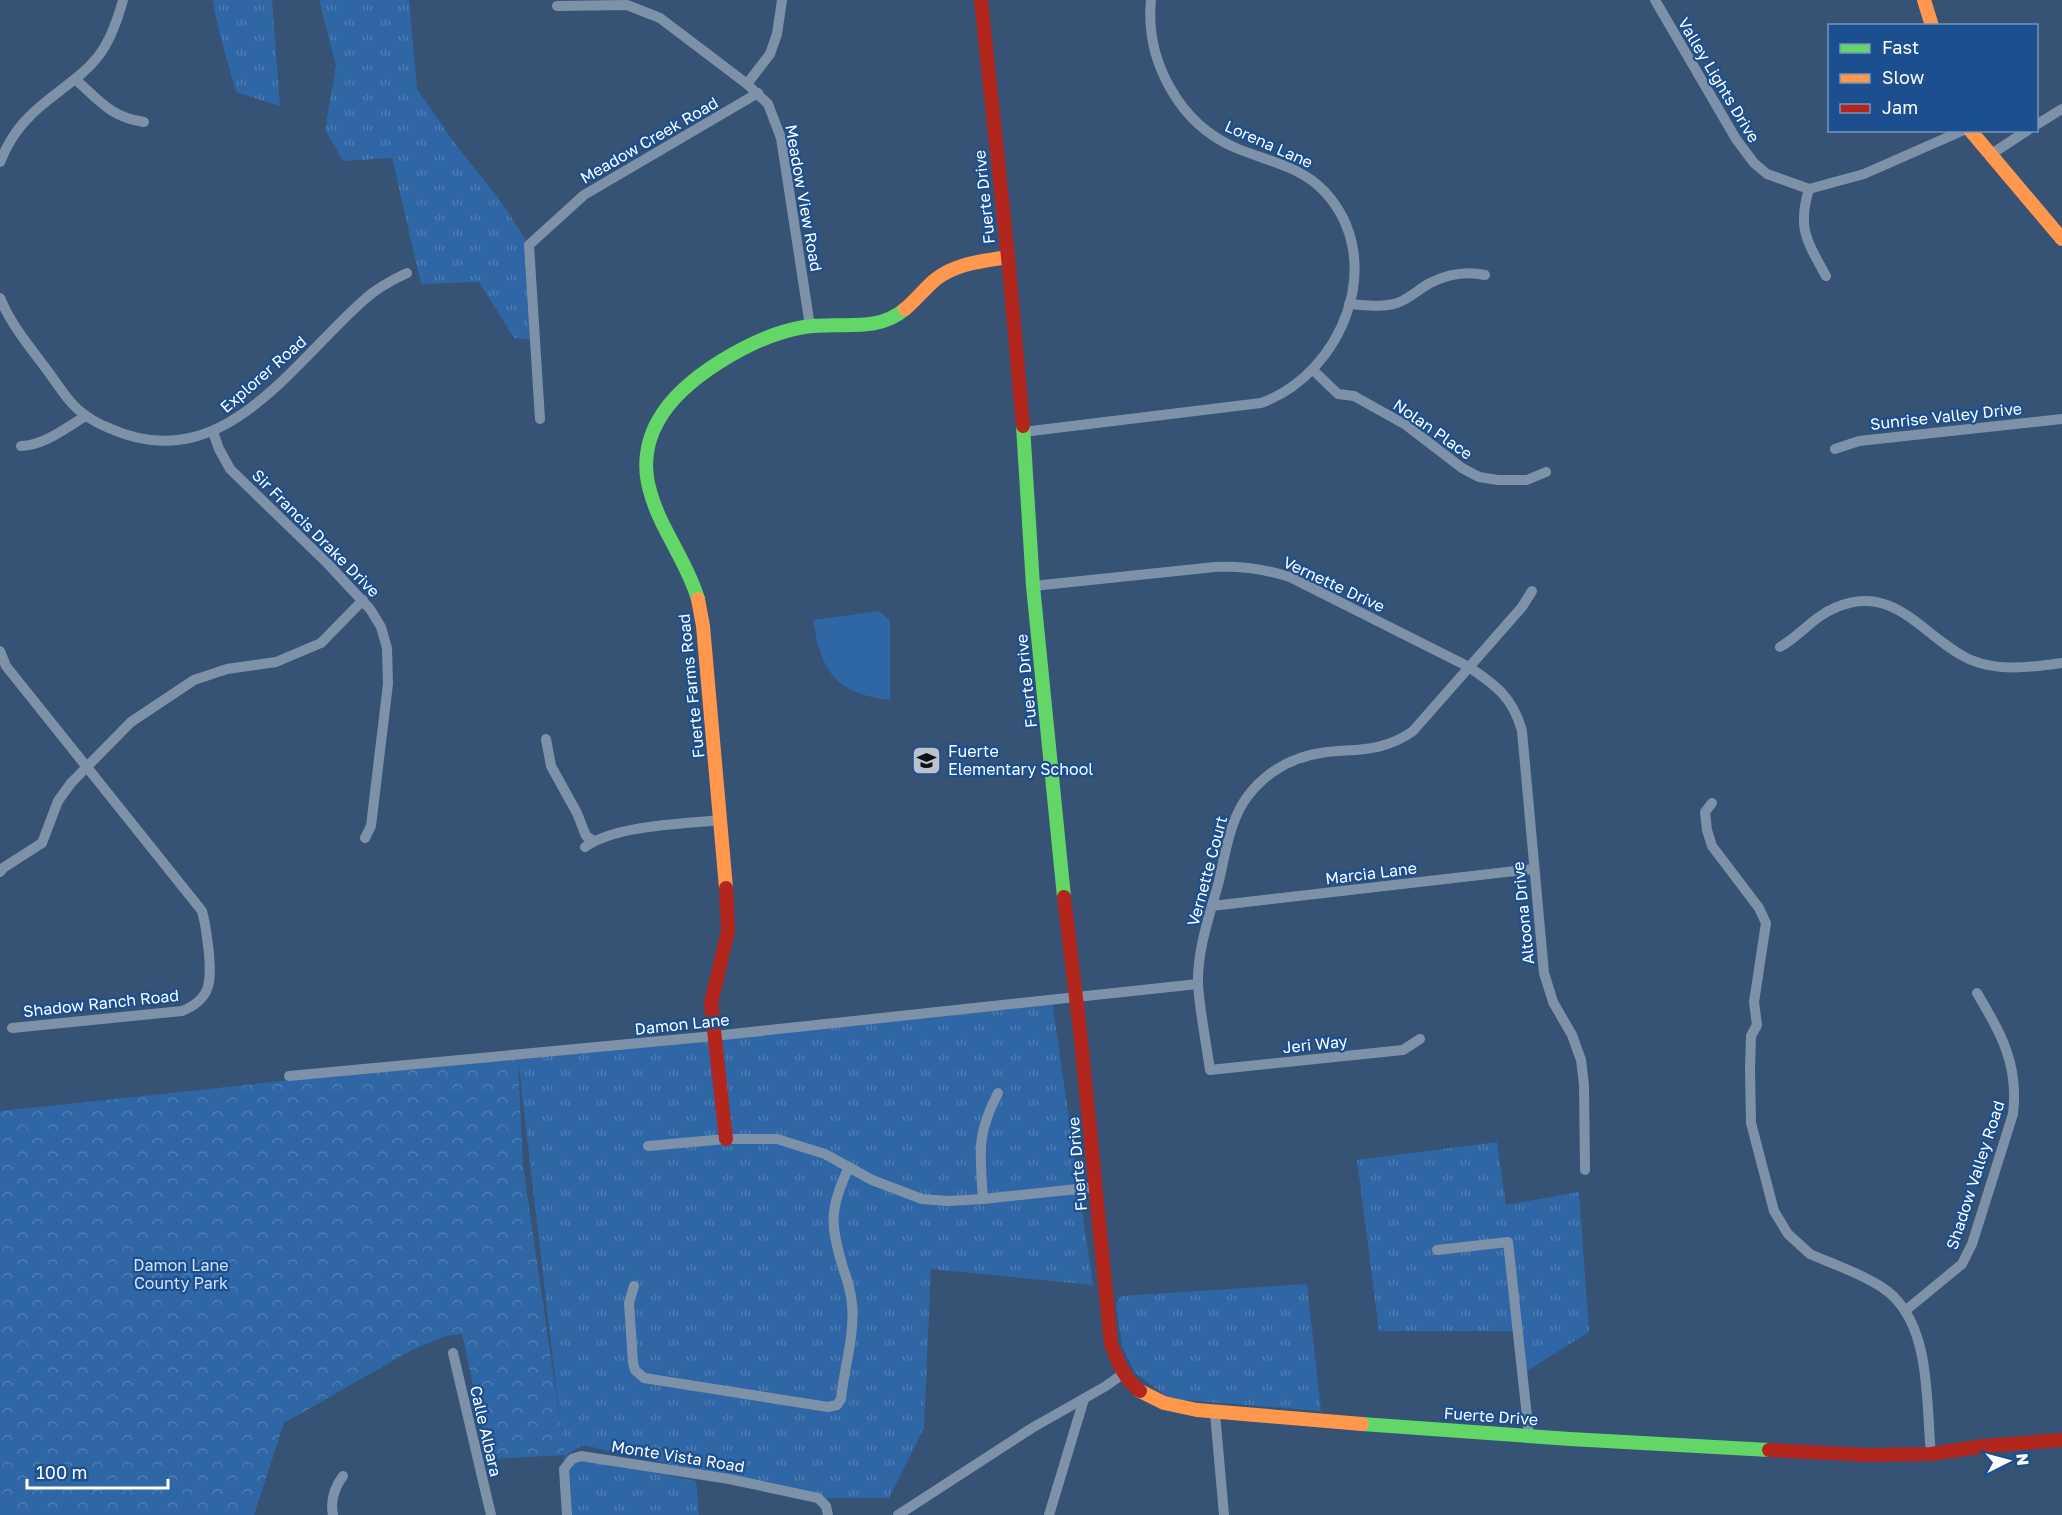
<svg xmlns="http://www.w3.org/2000/svg" width="2062" height="1515" font-family="'Golos Text',sans-serif">
<style>
.grass{fill:url(#grass-tufts)}
.park{fill:url(#park-crowns)}
.pitch{fill:#2f66a5}
.lines{fill:none;stroke-linecap:round;stroke-linejoin:round}
.street{stroke:#7d92a8;stroke-width:10}
.fast{stroke:#63d668;stroke-width:14}
.slow{stroke:#ff974d;stroke-width:14}
.jam{stroke:#b3261e;stroke-width:14}
.labels{text-anchor:middle;stroke-width:4.5;stroke-linejoin:round;paint-order:stroke}
.street-label{font-size:16px;fill:#fff;stroke:#1b4f8f}
.poi-label{font-size:16px;fill:#fff;stroke:#1b4f8f;text-anchor:start}
.park-label{font-size:16px;fill:#cfe3fa;stroke:#1b4f8f}
</style>
<defs>
<pattern id="grass-tufts" width="24" height="20" patternUnits="userSpaceOnUse" patternTransform="scale(1.5)"><rect width="24" height="20" fill="#2f66a5"/><path d="M3 7l-1-3M5 7V3M7 7l1-3M15 17l-1-3M17 17v-4M19 17l1-3" fill="none" stroke="#4e7db2"/></pattern>
<pattern id="park-crowns" width="20" height="18" patternUnits="userSpaceOnUse" patternTransform="scale(1.5)"><rect width="20" height="18" fill="#2f66a5"/><path d="M2 6a3 3 0 1 1 6 0M12 15a3 3 0 1 1 6 0" fill="none" stroke="#4e7db2"/></pattern>
</defs>
<rect width="100%" height="100%" fill="#365274"/>
<g class="grass">
<path d="M213,0h59l8,106 -44,-14 -18,-64z"/>
<path d="M319,0h90l8,89 36,52 49,62 27,42 6,95 -21,-2 -35,-56 -58,2 -29,-126 -49,3 -18,-31 11,-64z"/>
<path d="M1052,1000l41,285 -162,-16 -7,159 -35,70h-65l-241,-53 -17,10 130,26 3,34h-128l-53,-455z"/>
<path d="M1497,1142l9,63 73,-13 10,140 -67,42 -5,-43h-138l-22,-171z"/>
<path d="M1307,1284l14,127 -151,-12 -35,-26 -13,-27 -6,-42 5,-8z"/>
</g>
<path class="park" d="M518,1060l5,105 42,290 -76,4 -27,-125 -16,2 -36,15 -126,72 -30,92h-254v-404l425,-45z"/>
<path class="pitch" d="M879,611l11,9v80c-54,-6 -69,-28 -77,-80z"/>
<g class="lines">
<g class="street">
<path d="M1655,0l81,139 18,24 13,11 42,15 55,-15 100,-44"/>
<path d="M557,6l70,-1 33,13 87,66 21,20 13,34 29,188"/>
<path d="M75,79c24,21 35,38 69,43"/>
<path d="M747,84l23,-30 7,-20 5,-34"/>
<path d="M2036,125l26,-16"/>
<path d="M1990,155l38,-25"/>
<path d="M0,162c7,-17 17,-34 30,-46 22,-23 54,-38 72,-65 10,-15 16,-33 21,-51"/>
<path d="M1809,189c-12,40 -2,52 17,87"/>
<path d="M0,298c11,27 30,49 47,72 12,16 22,34 38,45 7,5 16,10 24,13 113,52 183,-65 256,-129 12,-11 27,-19 42,-26"/>
<path d="M1349,304c16,1 33,4 48,-1 12,-4 22,-14 33,-20 18,-9 36,-12 55,-8"/>
<path d="M1313,370l25,24 16,2 52,29 56,43 17,9 19,3h29l19,-8"/>
<path d="M540,419l-11,-174 55,-50 174,-102"/>
<path d="M213,432l6,17 11,20 98,95 42,45 11,18 6,21 1,36 -17,142 -6,12"/>
<path d="M1023,432l238,-29c81,-29 128,-143 63,-212 -24,-25 -57,-30 -88,-43 -57,-24 -91,-88 -85,-148"/>
<path d="M21,446c24,-1 44,-18 65,-30"/>
<path d="M1835,449l24,-8 203,-22"/>
<path d="M1033,586l182,-19c26,-1 50,2 75,10l179,90c28,19 44,31 53,64l22,242 9,29 19,33 9,25 3,25 1,85"/>
<path d="M1780,647c21,-12 34,-31 57,-40 59,-25 88,33 134,53 29,12 61,7 91,3"/>
<path d="M0,651l6,15 196,245c4,14 5,27 7,42 2,28 3,46 -27,58l-170,17"/>
<path d="M546,739l5,27 26,47 9,23 8,5"/>
<path d="M1712,803l-7,9 2,18 5,16 47,62 7,15 -12,79 3,23 -6,11 -1,33 1,54 23,88 14,23 22,20c23,10 66,25 83,42 38,37 33,107 38,158"/>
<path d="M585,847c31,-22 98,-23 136,-27"/>
<path d="M0,872l3,-4 39,-25 16,-42 13,-18 60,-61 63,-42 33,-11 49,-7 45,-19 42,-43"/>
<path d="M1212,906l321,-37"/>
<path d="M1420,1039l-17,11 -193,20c-4,-28 -10,-57 -12,-86 -1,-34 12,-70 21,-103 6,-26 10,-55 24,-78 12,-19 31,-35 52,-43 41,-17 78,0 118,-29l109,-124 10,-16"/>
<path d="M289,1076l425,-40 484,-52"/>
<path d="M648,1146l78,-7h51l48,15 47,26 50,19 26,2 35,-2 113,-12"/>
<path d="M983,1199c-3,-46 -7,-64 15,-106"/>
<path d="M1437,1250l71,-8 21,193"/>
<path d="M634,1286l-5,17 4,60 2,7 9,8 184,29 9,-2 4,-6c3,-31 14,-64 11,-95 -1,-12 -5,-25 -9,-36 -13,-44 -14,-59 6,-101"/>
<path d="M1905,1311l57,-47 10,-20 41,-130c6,-50 -12,-80 -36,-121"/>
<path d="M453,1353l38,162"/>
<path d="M1215,1413l9,102"/>
<path d="M333,1515c-3,-15 1,-27 10,-39"/>
<path d="M567,1515l-3,-46 8,-10 9,-3 148,23 89,19 8,8 2,9"/>
<path d="M898,1515l134,-87 74,-42 18,-13"/>
<path d="M1049,1515l35,-116"/>
</g>
<g class="fast">
<path d="M1023,426l10,160 31,311"/>
<path d="M698,599c-11,-38 -38,-70 -48,-108 -7,-24 -4,-49 8,-70 24,-44 98,-86 146,-94 35,-6 72,7 101,-18"/>
<path d="M1362,1424l208,15 199,11"/>
</g>
<g class="slow">
<path d="M1924,0l8,26"/>
<path d="M1970,130l92,109"/>
<path d="M905,309c11,-9 20,-21 31,-30 21,-16 47,-18 72,-22"/>
<path d="M698,599l5,27 23,262"/>
<path d="M1140,1391l24,12 33,7 165,14"/>
</g>
<g class="jam">
<path d="M981,0l27,257 15,169"/>
<path d="M1064,897l17,143 30,304c7,18 13,35 29,47"/>
<path d="M726,1139l-15,-136 17,-72 -2,-43"/>
<path d="M1769,1450l100,5 62,-1 53,-8 78,-6"/>
</g>
</g>
<defs>
<symbol id="school-square" viewBox="-11 -11 22 22"><rect x="-9" y="-9" width="18" height="18" rx="4" fill="#b9c2ce" stroke="#1b4f8f"/><path d="M0-5L7-2L0 1L-7-2ZM-4 1L0 2.5L4 1V4Q0 6-4 4Z" fill="#111"/></symbol>
</defs>
<g fill-rule="evenodd">
<use href="#school-square" x="910" y="744" width="33" height="33"/>
</g>
<g class="labels">
<g class="street-label">
<text transform="translate(1719 80) rotate(59)" y="6">Valley Lights Drive</text>
<text transform="translate(649 140) rotate(-30)" y="6">Meadow Creek Road</text>
<text transform="translate(1269 144) rotate(24)" y="6">Lorena Lane</text>
<text transform="translate(984 197) rotate(-96)" y="6">Fuerte Drive</text>
<text transform="translate(804 198) rotate(80)" y="6">Meadow View Road</text>
<text transform="translate(263 374) rotate(-41)" y="6">Explorer Road</text>
<text transform="translate(1946 416) rotate(-6)" y="6">Sunrise Valley Drive</text>
<text transform="translate(1433 429) rotate(35)" y="6">Nolan Place</text>
<text transform="translate(316 533) rotate(45)" y="6">Sir Francis Drake Drive</text>
<text transform="translate(1334 584) rotate(25)" y="6">Vernette Drive</text>
<text transform="translate(1026 681) rotate(-96)" y="6">Fuerte Drive</text>
<text transform="translate(691 686) rotate(-96)" y="6">Fuerte Farms Road</text>
<text transform="translate(1207 871) rotate(-75)" y="6">Vernette Court</text>
<text transform="translate(1371 873) rotate(-7)" y="6">Marcia Lane</text>
<text transform="translate(1523 913) rotate(-96)" y="6">Altoona Drive</text>
<text transform="translate(101 1003) rotate(-6)" y="6">Shadow Ranch Road</text>
<text transform="translate(682 1024) rotate(-6)" y="6">Damon Lane</text>
<text transform="translate(1315 1044) rotate(-6)" y="6">Jeri Way</text>
<text transform="translate(1077 1164) rotate(-95)" y="6">Fuerte Drive</text>
<text transform="translate(1975 1175) rotate(-72)" y="6">Shadow Valley Road</text>
<text transform="translate(1491 1416) rotate(4)" y="6">Fuerte Drive</text>
<text transform="translate(486 1431) rotate(77)" y="6">Calle Albara</text>
<text transform="translate(678 1456) rotate(9)" y="6">Monte Vista Road</text>
</g>
<g class="poi-label">
<text x="948" y="757">Fuerte<tspan x="948" dy="18">Elementary School</tspan></text>
</g>
<g class="park-label">
<text x="181" y="1271">Damon Lane<tspan x="181" dy="18">County Park</tspan></text>
</g>
</g>
<rect x="1828" y="24" width="210" height="108" fill="#1b4f8f" stroke="#7695bc" stroke-width="1.5"/>
<rect x="1840" y="44" width="30" height="9" fill="#63d668" stroke="#7695bc" stroke-width="1.5"/>
<text x="1882" y="54" font-size="18" fill="#ffffff">Fast</text>
<rect x="1840" y="74" width="30" height="9" fill="#ff974d" stroke="#7695bc" stroke-width="1.5"/>
<text x="1882" y="84" font-size="18" fill="#ffffff">Slow</text>
<rect x="1840" y="104" width="30" height="9" fill="#b3261e" stroke="#7695bc" stroke-width="1.5"/>
<text x="1882" y="114" font-size="18" fill="#ffffff">Jam</text>
<g transform="translate(2008 1461) rotate(84)" stroke="#1b4f8f" stroke-width="4.5" paint-order="stroke">
<path d="M0-4.5L10 22L0 15L-10 22Z" fill="#ffffff"/>
<text y="-9" font-size="16" font-weight="bold" text-anchor="middle" fill="#ffffff">N</text>
</g>
<path d="M27 1479v9h141v-9" fill="none" stroke="#ffffff" stroke-width="3"/>
<text x="36" y="1479" font-size="18" fill="#ffffff" stroke="#1b4f8f" stroke-width="4.5" paint-order="stroke">100 m</text>
</svg>
